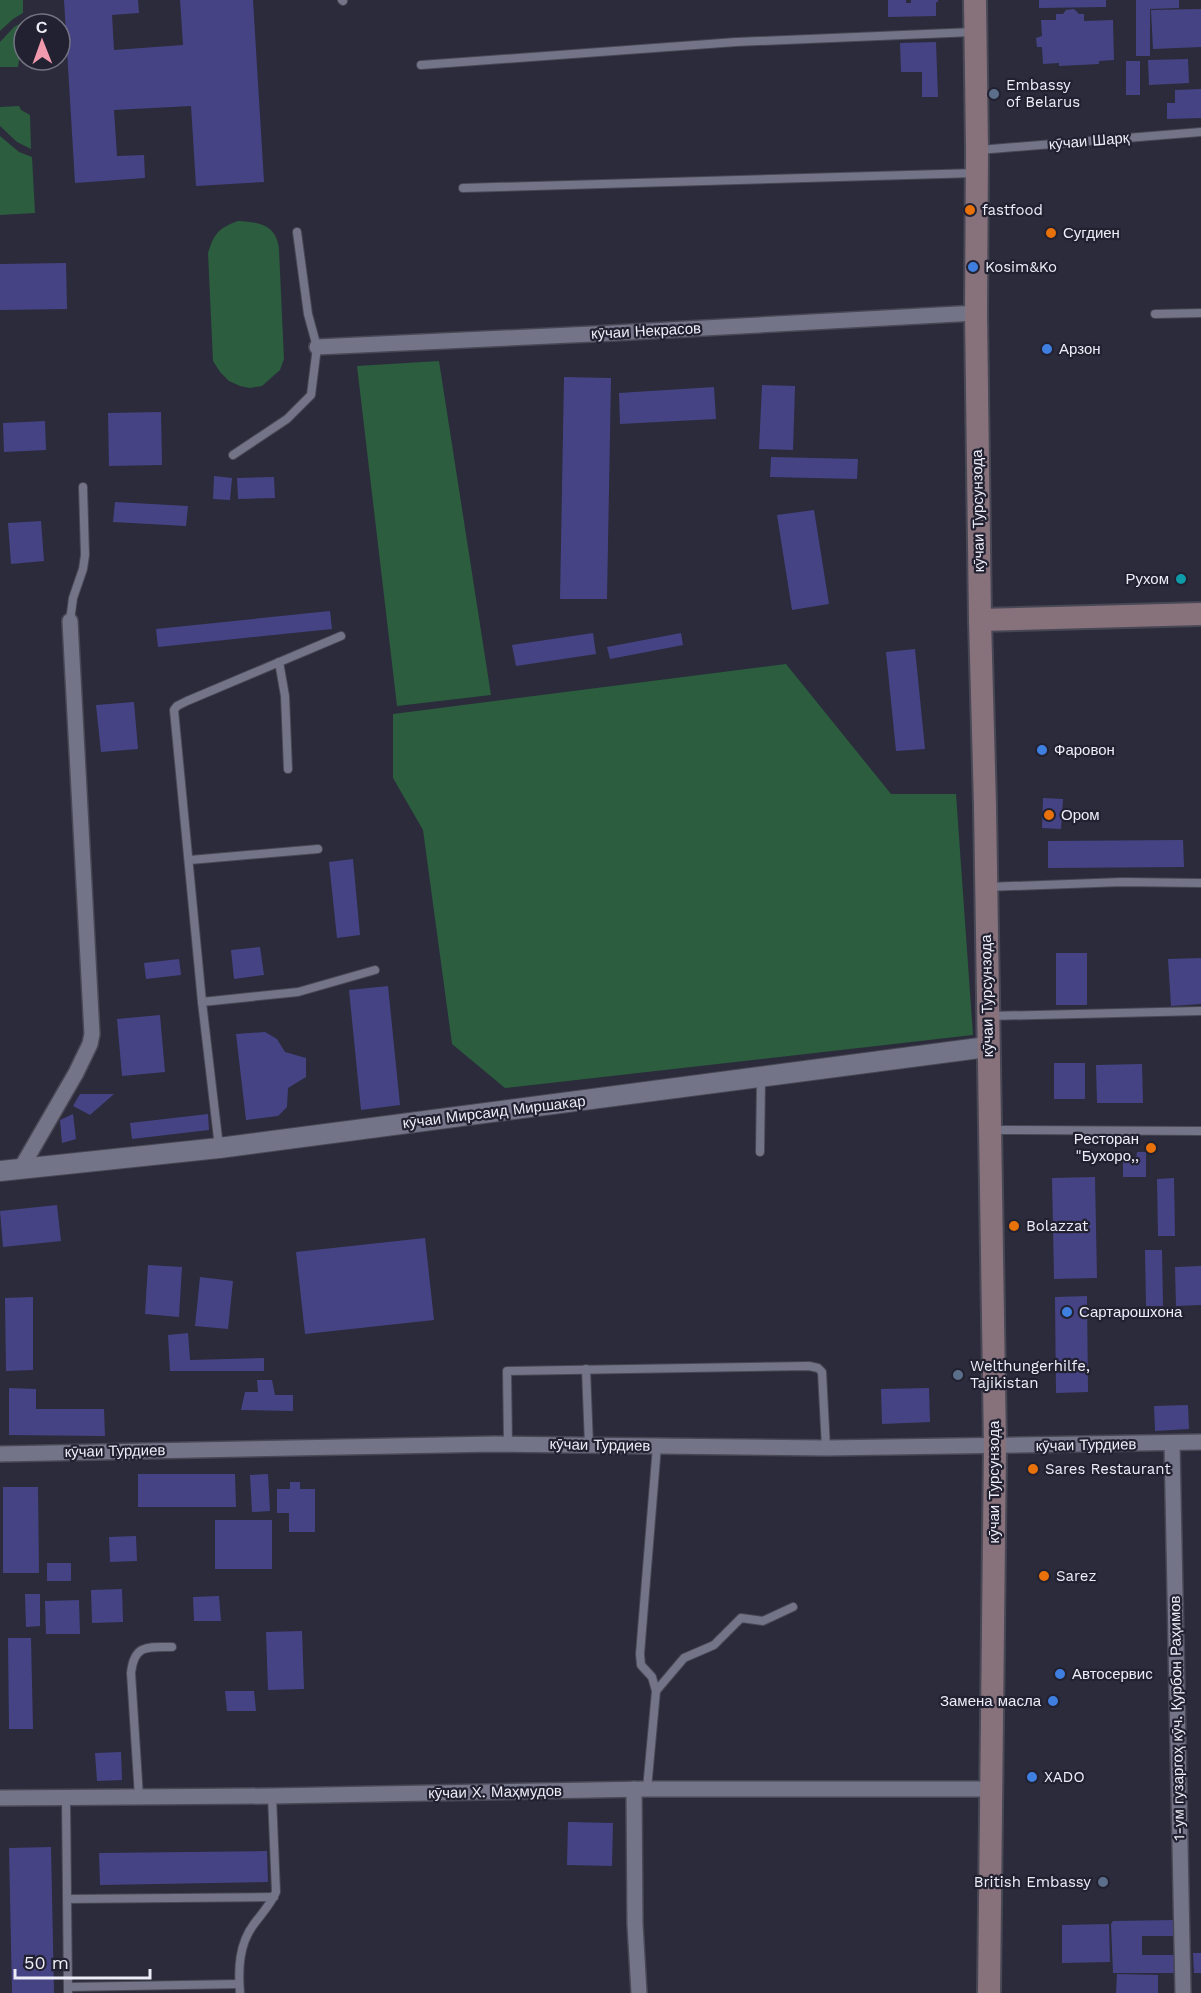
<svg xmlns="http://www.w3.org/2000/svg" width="1201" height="1993" font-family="'Work Sans',sans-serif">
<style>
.green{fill:#2b5d3e}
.building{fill:#464384}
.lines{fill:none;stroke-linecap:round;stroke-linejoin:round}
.service-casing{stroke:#474755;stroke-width:10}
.minor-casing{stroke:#474755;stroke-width:18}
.tertiary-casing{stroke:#474755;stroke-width:22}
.secondary-casing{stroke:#474755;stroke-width:26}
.service{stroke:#737487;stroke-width:8}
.minor{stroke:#737487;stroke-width:15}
.tertiary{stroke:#737487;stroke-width:20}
.secondary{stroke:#87727c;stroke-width:22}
.service-dot{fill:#5c6f8a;stroke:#212131;stroke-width:2}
.food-dot{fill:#e8710a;stroke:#212131;stroke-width:2}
.shop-dot{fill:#3f7fe0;stroke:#212131;stroke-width:2}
.culture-dot{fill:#0f9aa8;stroke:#212131;stroke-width:2}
.labels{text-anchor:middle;stroke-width:4.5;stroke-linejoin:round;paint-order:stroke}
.poi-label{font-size:15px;fill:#ededf8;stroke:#212131;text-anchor:start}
.street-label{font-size:15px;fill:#ededf8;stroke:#212131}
</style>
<rect width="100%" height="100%" fill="#2b2b3b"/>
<g class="green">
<path d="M0,0h23v13l-10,6 -13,12z"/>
<path d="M23,22l1,31 -5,7 -1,7h-18v-25l14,-15z"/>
<path d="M19,106l2,4 9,5 1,34 -14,-7 -17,-16v-19z"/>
<path d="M0,136l19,16 13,5 3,56 -35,2z"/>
<path d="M238,221c21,1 39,4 41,29l5,109 -4,11 -18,16 -12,2 -10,-2 -11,-5 -9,-9 -7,-11 -5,-108c6,-20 11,-25 30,-32z"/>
<path d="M439,361l52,334 -94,11 -40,-340z"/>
<path d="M786,664l105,130h65l17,241 -468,53 -53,-44 -29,-214 -30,-52v-64z"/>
</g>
<g class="building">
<path d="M64,0h74l1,13 -27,2 2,35 69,-5 -3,-45h73l11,182 -68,4 -5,-80 -77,4 3,46 27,-1 1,23 -70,5z"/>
<path d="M888,0h18v3h5v-3h27v2h-2v14l-48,1z"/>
<path d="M1039,0h67v7l-67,1z"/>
<path d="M1136,0h43v8l-29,1v47h-14z"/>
<path d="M1074,9l5,5h5v7l29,-1 1,40 -15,1v3l-40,2v-3l-16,1 -1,-17h-5l-1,-9 6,-2 -1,-16h15v-6h7l3,-4z"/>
<path d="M1201,9v38l-48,2 -2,-39z"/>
<path d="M936,42l2,55h-16v-25h-21l-1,-29z"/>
<path d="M1188,59l1,24 -40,2 -1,-25z"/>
<rect x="1126" y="61" width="14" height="34"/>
<path d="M1201,89v29l-34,1v-16h8v-13z"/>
<path d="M66,263l1,46 -67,1v-46z"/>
<path d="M564,377l47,1 -4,221h-47z"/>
<path d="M762,385l33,1 -2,64 -34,-1z"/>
<path d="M714,387l2,32 -96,5 -1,-31z"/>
<path d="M161,412l1,53 -53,1 -1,-53z"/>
<path d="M45,421l1,29 -42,2 -1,-29z"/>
<path d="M771,457l87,2 -1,20 -87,-2z"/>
<path d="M214,476l18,2 -2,22 -17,-1z"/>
<path d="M274,477l1,21 -37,1 -1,-21z"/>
<path d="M115,502l73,4 -2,20 -73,-4z"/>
<path d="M814,510l15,94 -37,6 -15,-95z"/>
<path d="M41,521l3,40 -33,3 -3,-41z"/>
<path d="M330,611l2,18 -174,18 -2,-18z"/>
<path d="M593,633l3,21 -80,12 -4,-21z"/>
<path d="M681,633l2,12 -73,14 -3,-12z"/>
<path d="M915,649l10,100 -29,2 -10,-99z"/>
<path d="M134,702l4,47 -37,3 -5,-47z"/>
<path d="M1043,798l20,1 -2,30 -19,-1z"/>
<path d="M1183,840l1,27 -136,1v-27z"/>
<path d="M353,859l7,76 -23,3 -8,-76z"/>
<path d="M260,947l4,28 -30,4 -3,-29z"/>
<rect x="1056" y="953" width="31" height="52"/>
<path d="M1201,958v46l-30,2 -3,-47z"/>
<path d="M179,959l2,16 -35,4 -2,-16z"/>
<path d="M388,986l12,119 -39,5 -12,-120z"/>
<path d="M160,1015l5,57 -43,4 -5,-57z"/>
<path d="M265,1032l12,7 8,13 21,6v19l-18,11 -1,19 -9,9 -32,4 -10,-86z"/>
<rect x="1054" y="1063" width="31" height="36"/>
<path d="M1142,1064l1,39h-46l-1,-38z"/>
<path d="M80,1094h34l-24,21 -17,-9z"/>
<path d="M73,1114l3,25 -14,4 -2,-23z"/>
<path d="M208,1114l1,16 -77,9 -2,-16z"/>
<path d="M1137,1152h9v25h-23v-18h13z"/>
<path d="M1095,1177l2,101 -43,1 -2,-101z"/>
<path d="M1174,1178l1,58h-17l-1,-57z"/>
<path d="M57,1205l4,36 -58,6 -3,-36z"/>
<path d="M425,1238l9,82 -129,14 -9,-82z"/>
<path d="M1145,1250h17l1,56h-17z"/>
<path d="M148,1265l34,2 -3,50 -34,-3z"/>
<path d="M1201,1266v39l-25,1 -1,-39z"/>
<path d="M200,1277l33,4 -5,48 -33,-3z"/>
<path d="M1087,1296l1,96 -32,1 -1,-96z"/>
<path d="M33,1297v73l-27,1 -1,-73z"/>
<path d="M188,1333l2,27 74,-2v13h-94l-2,-36z"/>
<path d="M257,1380h15l3,15h18v16l-52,-1 4,-18h13z"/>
<path d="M9,1388l27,1v20h68l1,27 -96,-1z"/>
<path d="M929,1388l1,34 -48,2 -1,-35z"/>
<path d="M1188,1405l1,24 -34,2 -1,-25z"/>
<path d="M138,1474h97l1,33h-98z"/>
<path d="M268,1474l2,37 -18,1 -2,-37z"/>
<path d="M290,1482h10v7h15v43h-26v-19h-12v-24h13z"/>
<path d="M3,1487h35l1,86h-36z"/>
<rect x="215" y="1520" width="57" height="49"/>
<path d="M136,1536l1,25 -27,1 -1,-25z"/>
<rect x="47" y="1563" width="24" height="18"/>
<path d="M122,1589l1,33 -31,1 -1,-33z"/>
<path d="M25,1594h15v32l-14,1z"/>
<path d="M219,1596l2,25h-27l-1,-24z"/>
<path d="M79,1600l1,34h-34l-1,-33z"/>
<path d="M302,1631l2,58 -36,1 -2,-58z"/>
<path d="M8,1638h23l2,91h-24z"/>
<path d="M225,1691h29l2,20h-29z"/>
<path d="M121,1752l1,28 -25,1 -2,-28z"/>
<path d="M568,1822l45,1 -1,43 -45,-1z"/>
<path d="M51,1847l3,146h-42l-3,-145z"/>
<path d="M267,1851l1,31 -168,3 -1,-32z"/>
<path d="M1175,1920v16h-33v19h33v18h-62l-2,-49 2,-3z"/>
<path d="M1109,1924l1,38 -48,1v-38z"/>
<path d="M1193,1953h8v20h-7z"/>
<path d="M1117,1974l41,1v18h-42z"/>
</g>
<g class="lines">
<defs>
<g id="service">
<path d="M342,0l1,1"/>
<path d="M421,65l315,-23 237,-10"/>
<path d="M979,150l222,-18"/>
<path d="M463,188l513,-15"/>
<path d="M1155,314l46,-1"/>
<path d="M233,455l54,-36 24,-24 6,-48 -9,-33 -11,-82"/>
<path d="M70,621l3,-23 10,-29 2,-14 -2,-68"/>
<path d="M279,662l6,34 3,73"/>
<path d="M190,860l128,-11"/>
<path d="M987,887l135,-5 79,1"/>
<path d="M202,1002l96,-10 77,-22"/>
<path d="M990,1016l211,-5"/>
<path d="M993,1130l208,1"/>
<path d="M219,1147l-17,-145 -28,-292 3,-4 10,-5 154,-65"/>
<path d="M760,1152l1,-73"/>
<path d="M586,1369l3,76"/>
<path d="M508,1444l-1,-73 302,-5 9,2 4,4 4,76"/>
<path d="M656,1691l28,-33 30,-13 27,-27 22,3 30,-14"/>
<path d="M647,1789l9,-98 -4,-14 -11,-12 -1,-11 17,-208"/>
<path d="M139,1797l-8,-124c3,-29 17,-26 41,-26"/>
<path d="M66,1798l2,195"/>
<path d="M67,1899l207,-2"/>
<path d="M68,1987l171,-3"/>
<path d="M240,1993c-2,-25 -1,-49 14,-69 9,-12 16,-19 22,-32l-4,-96"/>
</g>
<g id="minor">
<path d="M317,347l296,-14 363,-20"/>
<path d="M20,1170l56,-97 14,-29 2,-10 -22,-413"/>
<path d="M1172,1443l11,550"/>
<path d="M0,1454l495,-10 331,4 375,-6"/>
<path d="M634,1789l1,135 4,69"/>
<path d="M0,1798l272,-2 375,-7h343"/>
</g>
<path id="tertiary" d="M0,1171l219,-23 768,-101"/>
<g id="secondary">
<path d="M975,0l2,150 -1,163 4,307 5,186 10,640 -6,547"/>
<path d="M980,620l221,-6"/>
</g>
</defs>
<use href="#service" class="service-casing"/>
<use href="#minor" class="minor-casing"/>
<use href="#tertiary" class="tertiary-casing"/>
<use href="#secondary" class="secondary-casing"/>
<use href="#service" class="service"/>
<use href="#minor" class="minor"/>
<use href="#tertiary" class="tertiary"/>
<use href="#secondary" class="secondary"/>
</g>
<g class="service-dot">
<circle cx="994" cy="94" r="6"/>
<circle cx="958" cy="1375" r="6"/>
<circle cx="1103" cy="1882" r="6"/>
</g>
<g class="food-dot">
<circle cx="970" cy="210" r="6"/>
<circle cx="1051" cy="233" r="6"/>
<circle cx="1049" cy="815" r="6"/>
<circle cx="1151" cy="1148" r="6"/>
<circle cx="1014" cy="1226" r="6"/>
<circle cx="1033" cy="1469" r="6"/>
<circle cx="1044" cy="1576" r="6"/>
</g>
<g class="shop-dot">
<circle cx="973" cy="267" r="6"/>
<circle cx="1047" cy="349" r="6"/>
<circle cx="1042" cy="750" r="6"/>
<circle cx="1067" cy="1312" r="6"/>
<circle cx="1060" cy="1674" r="6"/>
<circle cx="1053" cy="1701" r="6"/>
<circle cx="1032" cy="1777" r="6"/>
</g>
<circle class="culture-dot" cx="1181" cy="579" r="6"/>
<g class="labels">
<g class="poi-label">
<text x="1006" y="90">Embassy<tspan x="1006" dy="17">of Belarus</tspan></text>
<text x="982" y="215">fastfood</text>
<text x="1063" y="238">Сугдиен</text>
<text x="985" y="272">Kosim&amp;Ko</text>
<text x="1059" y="354">Арзон</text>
<text x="1169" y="584" text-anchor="end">Рухом</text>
<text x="1054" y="755">Фаровон</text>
<text x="1061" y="820">Ором</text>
<text x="1139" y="1144" text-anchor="end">Ресторан<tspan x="1139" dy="17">"Бухоро,,</tspan></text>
<text x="1026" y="1231">Bolazzat</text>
<text x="1079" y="1317">Сартарошхона</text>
<text x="970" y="1371">Welthungerhilfe,<tspan x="970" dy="17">Tajikistan</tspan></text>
<text x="1045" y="1474">Sares Restaurant</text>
<text x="1056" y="1581">Sarez</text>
<text x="1072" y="1679">Автосервис</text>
<text x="1041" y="1706" text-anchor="end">Замена масла</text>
<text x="1044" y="1782">XADO</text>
<text x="1091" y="1887" text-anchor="end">British Embassy</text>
</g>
<g class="street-label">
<text transform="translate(1089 141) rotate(-5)" y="5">кӯчаи Шарқ</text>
<text transform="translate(646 331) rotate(-3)" y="5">кӯчаи Некрасов</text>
<text transform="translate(978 511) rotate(-91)" y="5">кӯчаи Турсунзода</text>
<text transform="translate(987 996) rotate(-91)" y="5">кӯчаи Турсунзода</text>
<text transform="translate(494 1112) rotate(-7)" y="5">кӯчаи Мирсаид Миршакар</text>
<text transform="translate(600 1445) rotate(1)" y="5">кӯчаи Турдиев</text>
<text transform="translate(1086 1445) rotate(-1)" y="5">кӯчаи Турдиев</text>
<text transform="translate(115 1451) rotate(-1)" y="5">кӯчаи Турдиев</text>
<text transform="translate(994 1482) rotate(-90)" y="5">кӯчаи Турсунзода</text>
<text transform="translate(1177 1718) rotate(-91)" y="5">1-ум гузаргоҳ кӯч. Қурбон Раҳимов</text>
<text transform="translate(495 1792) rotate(-1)" y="5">кӯчаи Х. Маҳмудов</text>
</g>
</g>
<g transform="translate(42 42) rotate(359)"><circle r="28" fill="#212131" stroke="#737381" stroke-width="1.5"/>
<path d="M0-4.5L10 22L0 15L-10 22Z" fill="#f29aad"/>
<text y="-9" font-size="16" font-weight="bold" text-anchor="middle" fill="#ededf8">С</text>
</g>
<path d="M15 1969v9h135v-9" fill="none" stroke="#ededf8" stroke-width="3"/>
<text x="24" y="1969" font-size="18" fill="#ededf8" stroke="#212131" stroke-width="4.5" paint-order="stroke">50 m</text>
</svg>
